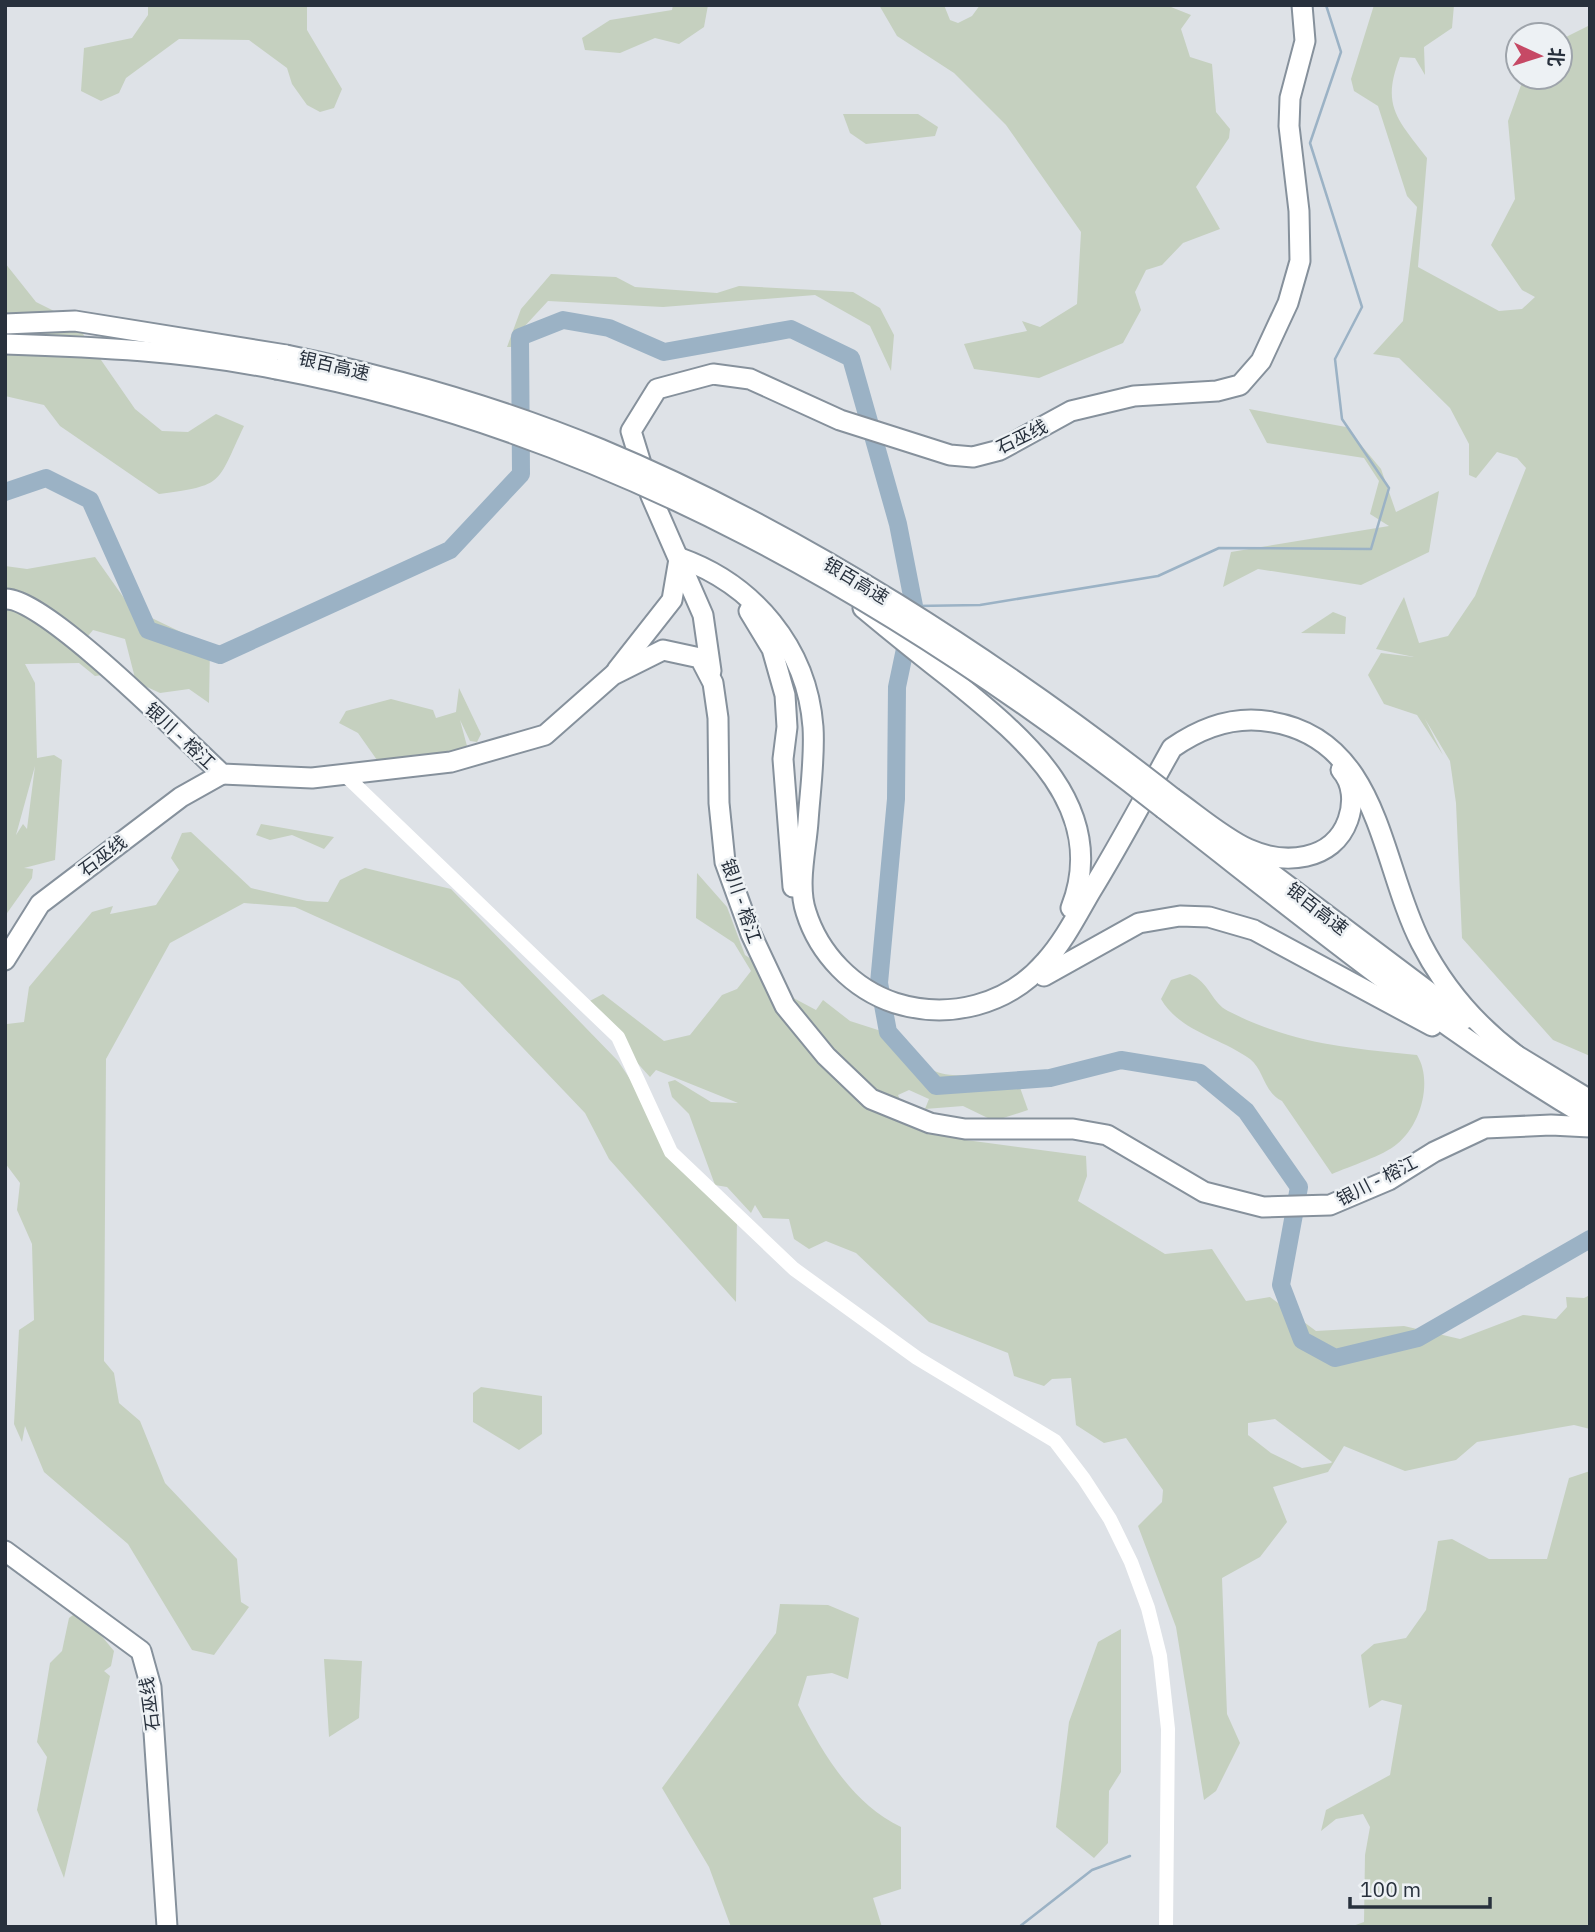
<svg xmlns="http://www.w3.org/2000/svg" width="1595" height="1932" font-family="'IBM Plex Sans','Noto Sans SC',sans-serif">
<style>
.green{fill:#c5d0bf;fill-rule:evenodd}
.lines{fill:none;stroke-linecap:round;stroke-linejoin:round}
.stream{stroke:#9bb2c5;stroke-width:2.5}
.river{stroke:#9bb2c5;stroke-width:18}
.highway-casing{stroke:#86919c;stroke-width:23}
.secondary{stroke:#fff;stroke-width:14}
.highway{stroke:#fff;stroke-width:19}
.highway-bridge-casing{stroke:#86919c;stroke-width:23;stroke-linecap:butt}
.highway-bridge{stroke:#fff;stroke-width:19}
.labels{text-anchor:middle;stroke-width:5;stroke-linejoin:round;paint-order:stroke}
.street-label{font-size:18px;fill:#28313d;stroke:#edf1f4}
</style>
<rect width="100%" height="100%" fill="#dee2e7"/>
<g class="green">
<path d="M148,5h159v25l35,59 -8,19 -14,4 -13,-7 -15,-21 -5,-16 -38,-28 -70,-1 -53,39 -7,15 -18,8 -20,-10 3,-43 48,-10 16,-23z"/>
<path d="M673,5h35l-4,22 -25,17 -24,-6 -35,15 -35,-3 -3,-12 28,-18 62,-10z"/>
<path d="M879,5h65l6,15 8,3 14,-7 8,-11h186l25,10 -10,14 9,28 22,7 4,48 14,17 -1,9 -33,49 24,42 -37,14 -21,22 -16,5 -11,22 6,18 -18,33 -84,35 -65,-9 -10,-25 63,-13 -5,-10 18,6 37,-23 4,-72 -75,-107 -52,-52 -57,-37z"/>
<path d="M1374,5h80l-2,23 -28,19 1,28 -10,-17 -15,-1c-19,49 -3,62 27,101l-9,109 81,44 23,-2 13,-12 -13,-7 -31,-45 24,-46 -7,-78 16,-44h36v-37l30,-15v1031l-37,-16 -91,-102 -6,-135 -6,-42 -25,-42 18,36 -26,-40 -33,-11 -16,-29 13,-22 33,4 -38,-8 28,-52 15,46 29,-7 27,-40 51,-128 -9,-10 -20,-6 -21,26 -7,-3v-31l-19,-36 -51,-50 -26,-4 30,-33 14,-114 -10,-11 -29,-90 -24,-15 -3,-12z"/>
<path d="M843,114h75l20,13 -3,9 -69,8 -16,-11z"/>
<path d="M5,263l31,39 38,19 61,88 27,22 26,1 28,-18 28,12c-28,59 -19,59 -85,68l-99,-68 -16,-21 -39,-9z"/>
<path d="M551,274l65,3 19,10 82,6 22,-7 114,6 27,16 14,27 -3,36 -21,-45 -55,-31 -152,12 -115,-6 -25,27 -7,19h-9l14,-38z"/>
<path d="M1249,409l97,18 35,42 15,43 43,-21 -10,61 -68,33 -103,-16 -35,18 8,-35 158,-26 -19,-12 9,-33 -15,-23 -97,-15z"/>
<path d="M95,557l36,51 79,38 -1,57 -20,-14 -29,4 -24,-11 -11,-43 -32,-9 -14,17 24,28 -8,1 -16,-13 -54,1 10,19 2,75 17,-3 8,5 -7,100 -31,8 9,1 -1,9 -27,38v-350l22,3zM35,766l-8,63 -4,-5 -7,11z"/>
<path d="M1333,612l13,5 -1,17 -44,-1z"/>
<path d="M459,688l22,46 -4,8 -7,-1 -10,-21 7,26 -6,8 -71,8 -13,-2 -19,-27 -19,-10 7,-12 45,-12 42,11 3,8 20,-6z"/>
<path d="M261,824l73,13 -10,12 -32,-14 -22,5 -14,-5z"/>
<path d="M191,832l60,56 56,13 21,1 12,-22 25,-12 86,21 167,172 90,135 29,21 -1,85 -127,-143 -24,-46 -126,-132 -164,-74 -51,-4 -74,40 -64,116 -2,302 10,12 5,30 21,18 25,62 72,76 4,43 8,5 -35,48 -22,-5 -64,-106 -84,-72 -19,-46 -3,16 -8,-18 5,-94 15,-10 -2,-76 -15,-34 3,-27 -15,-20v-135l2,-4 17,-2 5,-35 63,-75 21,-6 -3,8 46,-9 23,-35 -8,-12 11,-25z"/>
<path d="M697,873l30,34 18,48 15,10 9,20 47,25 7,-10 27,21 56,18c29,62 70,19 106,47l6,-4 10,28 -34,11 -31,-15 -38,3 4,-10 -20,-9 -11,5 6,14 62,31 120,16 1,20 -9,25 87,53 47,-5 34,52 24,-4 46,34 88,-5 56,13 63,-24 33,4 11,-12 -1,-10 18,1 6,-3v134l-16,-4 -97,17 -21,18 -51,11 -61,-25 -16,26 -55,15 14,35 -27,35 -38,21 5,136 13,29 -24,48 -12,9 -28,-173 -38,-101 24,-24 1,-12 -37,-52 -22,5 -28,-18 -5,-47 -19,1 -8,7 -30,-10 -6,-23 -79,-31 -73,-69 -30,-12 -17,8 -15,-10 -5,-20 -26,-1 -8,-13 -4,8 -24,-26 -12,-2 -26,-71 -17,-17 -4,-15 7,-2 36,22 27,1 -82,-33 -6,7 -66,-73 19,-10 61,47 26,-6 32,-40 15,-6 14,-18 -17,-28 -38,-25zM1275,1419l57,43 -1,1 -29,5 -31,-15 -23,-18v-12z"/>
<path d="M1190,974c19,8 22,29 38,37 65,33 119,37 189,44 16,26 4,70 -20,89 -14,12 -47,22 -65,30l-50,-73c-18,-8 -18,-31 -32,-42 -29,-21 -71,-28 -89,-60l10,-19z"/>
<path d="M481,1387l61,9v38l-23,16 -46,-28v-29z"/>
<path d="M1590,1471v456h-240l14,-5 1,-67 5,-28 -7,-13 -27,5 -15,12 5,-21 64,-35 12,-70 -20,-5 -13,8 -8,-53 13,-11 32,-6 20,-28 12,-69 14,-2 37,20h58l22,-81z"/>
<path d="M780,1604l48,1 31,13 -11,61 -16,-6 -25,3 -9,29c24,47 54,99 103,122v62l-28,9 9,29h-151l-22,-60 -47,-79 114,-155z"/>
<path d="M80,1610l34,41 -3,15 -7,5 6,5 -46,202 -27,-68 10,-53 -10,-15 13,-79 12,-12 7,-33z"/>
<path d="M1121,1629v143l-12,19 -1,52 -14,15 -38,-31 13,-105 29,-80z"/>
<path d="M324,1659l38,2 -3,57 -30,19z"/>
</g>
<g class="lines">
<g class="stream">
<path d="M916,606l64,-1 178,-29 61,-28 152,1 18,-61 -47,-69 -7,-60 27,-52 -52,-164 31,-91 -15,-47"/>
<path d="M1019,1927l73,-57 38,-14"/>
</g>
<path class="river" d="M5,492l41,-14 44,22 58,130 72,25 230,-105 71,-76 -1,-137 43,-17 46,8 55,24 127,-23 60,29 47,166 16,82 -17,81 -1,112 -17,184 9,49 48,54 114,-8 71,-18 79,13 46,38 53,76 -18,98 21,55 33,18 83,-20 172,-99"/>
<defs>
<g id="highway">
<path d="M5,324l70,-3 211,34"/>
<path d="M5,344c92,3 181,7 271,25"/>
<path d="M680,558c73,26 127,89 133,169 2,31 -3,64 -5,95 -2,28 -11,63 -2,90 13,42 47,77 89,91 54,17 113,2 150,-41 19,-21 32,-47 46,-71 29,-47 54,-95 81,-143 30,-21 64,-33 100,-26 108,18 108,141 149,221 23,45 55,82 95,112"/>
<path d="M5,599c39,-3 182,143 217,175l90,4 139,-16 94,-27 68,-60 50,-25 37,8 13,25 5,35 1,85 6,59 26,72 34,72 41,50 45,43 59,24 35,6h108l34,6 97,57 59,15 67,-2 59,-25 45,-28 51,-24 66,-3 39,2"/>
<path d="M863,608c30,25 61,50 92,74 69,56 155,126 116,226"/>
<path d="M749,611l23,38 13,46 2,32 -4,32 10,128"/>
<path d="M617,670l55,-70 7,-41"/>
<path d="M711,671l-8,-56 -52,-119 -20,-65 26,-42 56,-15 37,5 90,41 110,35 23,2 27,-7 71,-39 63,-15 83,-5 23,-6 21,-24 27,-58 12,-42 -1,-50 -10,-85 1,-28 15,-57 -3,-36"/>
<path d="M1173,798c23,16 49,39 75,51 36,16 85,13 100,-29 6,-17 5,-37 -7,-50"/>
<path d="M1164,809c138,107 274,220 426,309"/>
<path d="M1243,852l222,167"/>
<path d="M5,960l35,-56 141,-107 41,-23"/>
<path d="M1044,976l95,-53 41,-7 29,1 45,13 178,96"/>
<path d="M1506,1049l84,51"/>
<path d="M5,1551l136,100 10,36 16,240"/>
</g>
</defs>
<use href="#highway" class="highway-casing"/>
<path class="secondary" d="M344,774l274,263 53,115 123,117 123,89 138,83 29,38 26,40 21,43 17,46 12,48 8,73 -2,198"/>
<use href="#highway" class="highway"/>
<defs>
<g id="highway-bridge">
<path d="M286,355c107,22 212,52 314,94 202,84 401,214 573,349"/>
<path d="M276,369c331,62 626,234 888,440"/>
</g>
</defs>
<use href="#highway-bridge" class="highway-bridge-casing"/>
<use href="#highway-bridge" class="highway-bridge"/>
</g>
<g class="labels">
<g class="street-label">
<text transform="translate(334 366) rotate(13)" y="6">银百高速</text>
<text transform="translate(1022 437) rotate(-26)" y="6">石巫线</text>
<text transform="translate(856 581) rotate(31)" y="6">银百高速</text>
<text transform="translate(180 736) rotate(43)" y="6">银川 - 榕江</text>
<text transform="translate(103 856) rotate(-37)" y="6">石巫线</text>
<text transform="translate(741 901) rotate(71)" y="6">银川 - 榕江</text>
<text transform="translate(1317 909) rotate(38)" y="6">银百高速</text>
<text transform="translate(1377 1181) rotate(-27)" y="6">银川 - 榕江</text>
<text transform="translate(150 1704) rotate(-97)" y="6">石巫线</text>
</g>
</g>
<rect width="1595" height="1932" fill="none" stroke="#28313d" stroke-width="14"/>
<g transform="translate(1539 56) rotate(94)"><circle r="33" fill="#edf1f4" stroke="#9ea4ab" stroke-width="2"/>
<path d="M0-5L12 26L0 18L-12 26Z" fill="#c64965"/>
<text y="-10" font-size="19" font-weight="bold" text-anchor="middle" fill="#28313d">北</text>
</g>
<path d="M1350 1897v10h140v-10" fill="none" stroke="#28313d" stroke-width="3.5"/>
<text x="1360" y="1897" font-size="21" fill="#28313d" stroke="#edf1f4" stroke-width="5" paint-order="stroke">100 m</text>
</svg>
